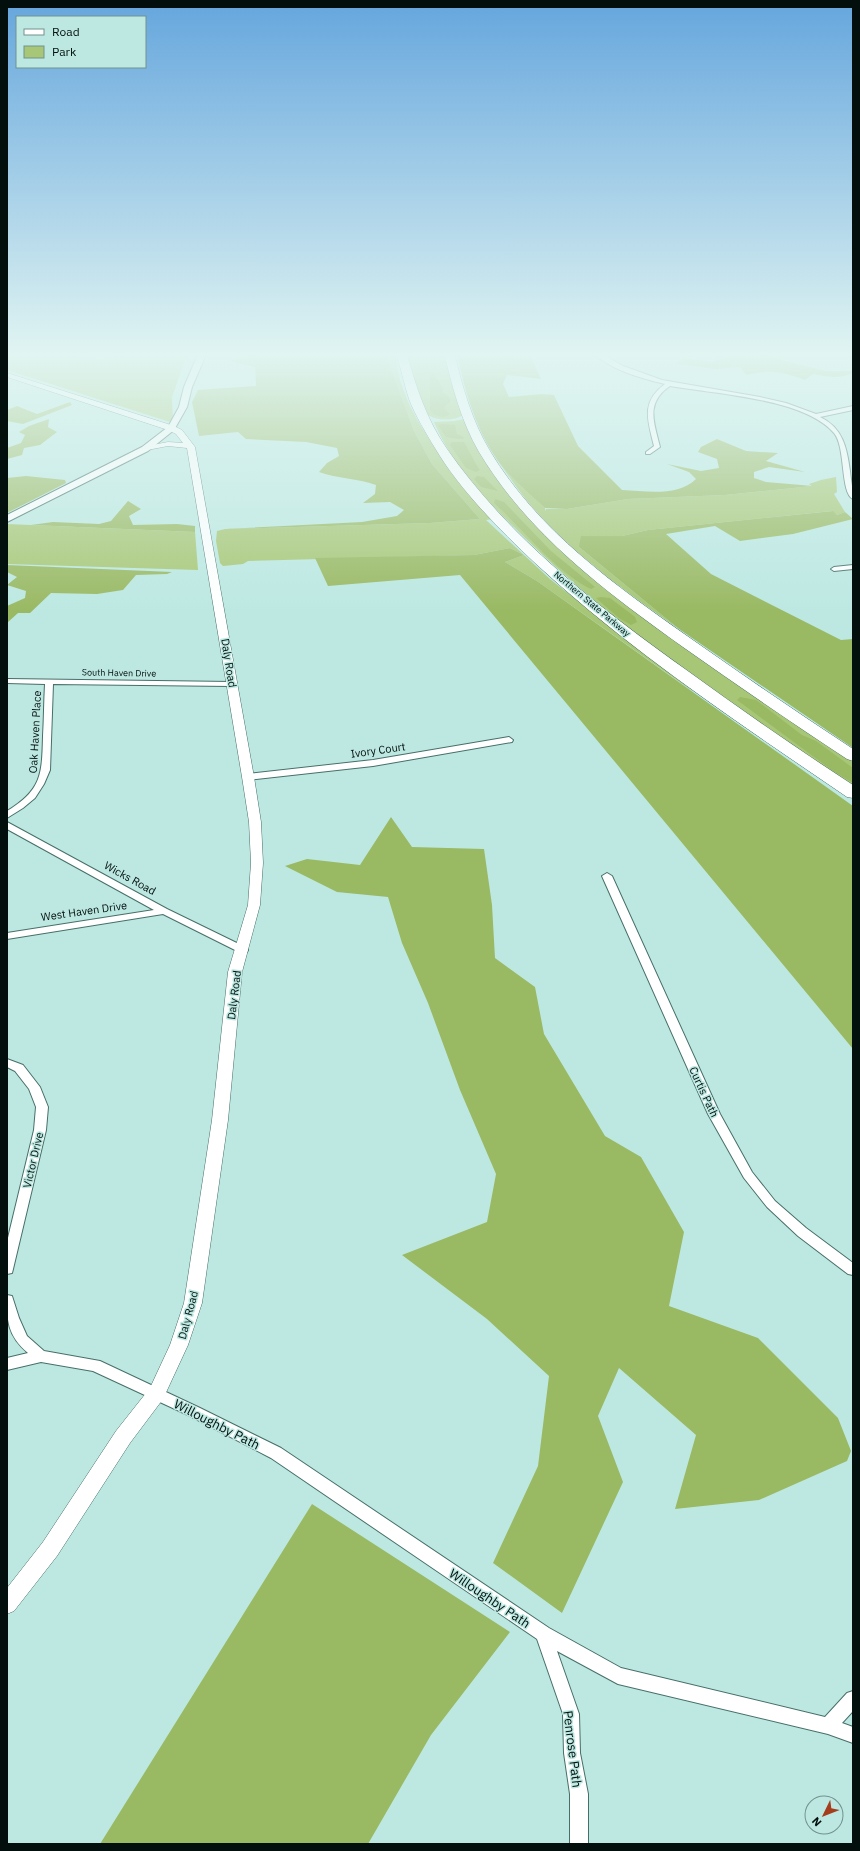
<svg xmlns="http://www.w3.org/2000/svg" width="860" height="1851" font-family="'IBM Plex Sans',sans-serif">
<style>
.green{fill:#a8c776}
.forest{fill:#9ab963}
.lines{fill:none;stroke-linecap:round;stroke-linejoin:round}
.minor-casing{stroke:#476f69;stroke-width:2}
.tertiary-casing{stroke:#476f69;stroke-width:1}
.secondary-casing{stroke:#476f69;stroke-width:2}
.motorway-casing{stroke:#476f69;stroke-width:1}
.minor{fill:#fff;fill-rule:evenodd}
.tertiary{fill:#fff;fill-rule:evenodd}
.secondary{fill:#fff;fill-rule:evenodd}
.motorway{fill:#fff;fill-rule:evenodd}
.labels{text-anchor:middle;stroke-width:3;stroke-linejoin:round;paint-order:stroke}
.far-street-label{font-size:9px;fill:#020f0d;stroke:#bde8e2}
.street-label{font-size:11px;fill:#020f0d;stroke:#bde8e2}
.near-street-label{font-size:13px;fill:#020f0d;stroke:#bde8e2}
</style>
<rect width="100%" height="100%" fill="#bde8e2"/>
<g class="green">
<path d="M7,352h59l11,6 11,2 37,-4 4,-4h59l-16,45 1,26 -166,-53z"/>
<path d="M385,352h11c1,61 60,122 97,167l-7,1 64,59 145,114 -158,-112 -32,-19 19,-7 -14,-7 -36,7 -226,6 -5,3 -20,2 -3,-3 -4,-22 1,-10 8,-2 205,-6 50,-4 -48,-55 -18,-33z"/>
<path d="M406,352h40l17,63c-9,6 -25,6 -35,0l-19,-47z"/>
<path d="M465,419l30,55 66,73 292,212v27c-118,-79 -239,-158 -339,-259 -31,-30 -63,-64 -80,-105l20,-1z"/>
<path d="M494,456l51,52v3l1,-2h21l61,-10 97,-4 87,-9 -3,-2 12,-4 15,-3 1,15 -3,2 11,18 -8,3 -5,-4 -184,19 -26,6h-21l-22,11 100,82c-54,-38 -108,-76 -151,-127 -12,-14 -22,-31 -34,-46z"/>
<path d="M7,524l188,8 3,38 -191,-6z"/>
</g>
<g class="forest">
<path d="M257,352h128l29,79 18,33 48,55 -50,4 -205,6 137,-7 35,-6 7,-6 -14,-8 -27,1 12,-9 1,-9c-19,-7 -38,-6 -57,-13l8,-9 12,-7 -2,-8 -31,-6 -60,-3 -8,-7 -39,4 -7,-34 6,-12 58,-4 -1,-19 -26,-6z"/>
<path d="M457,352h72l12,27 -34,-4 -4,9 6,13 33,-3 12,1 24,51 44,44c24,1 56,7 74,-11l-7,-7 -22,-8 34,7 18,-3 -2,-9 -19,-7 3,-5 16,-8 29,12 32,2 -12,8 39,11 -36,-5 -15,5v6l12,4 47,4 -88,9 -97,4 -61,10 -22,-1c-17,-16 -38,-33 -51,-53 -19,-29 -31,-69 -37,-103z"/>
<path d="M761,352h20v8l45,11h27v2c-13,6 -26,4 -40,1l-8,6c-23,-8 -35,-11 -59,-5l-6,-8 -24,2 -40,-5 7,-6 30,4 17,-8 15,2z"/>
<path d="M430,372h3l10,17 -1,3 6,3 3,6 -7,6 1,3 5,4c-5,5 -12,2 -17,0l-3,-4z"/>
<path d="M70,402l2,3 -49,19 -16,-3v-11l10,-4 20,8z"/>
<path d="M49,419l-1,8 9,5 -17,13 -16,3 -2,7 -15,4v-11l14,-5 4,-8 -6,-3 10,-6z"/>
<path d="M442,424l13,1 2,9 8,4 -6,1 -13,-2 -8,-12z"/>
<path d="M452,442h12c6,9 9,19 16,28l-4,2 -10,-4 -16,-23z"/>
<path d="M26,476l39,4 1,3 -59,30v-35z"/>
<path d="M477,476l7,1 14,14 -17,-4 -7,-8z"/>
<path d="M495,499l9,3 47,49 44,36 -4,2c-35,-17 -67,-59 -97,-86z"/>
<path d="M128,501l13,8 -12,7 4,9 44,-1 18,2v6l-164,-7 22,-3 46,2 12,-3z"/>
<path d="M833,511l4,4 8,-3 8,7 -60,15 -53,7 -25,-15 -49,8 45,40 130,66 12,-1v109l-174,-119 -100,-82 2,-11h41l26,-6z"/>
<path d="M510,548l14,7 -19,7 32,19 316,225v243l-393,-474 -132,11 -13,-28 159,-3z"/>
<path d="M7,565l165,7 -5,2 -31,1 -13,15 -26,4 -46,-1 -21,20h-12l-11,10v-17l18,-8 1,-7 -19,-6 10,-8 -10,-5z"/>
<path d="M601,597l9,1 25,19 2,5 -6,3 -12,-7 -23,-20z"/>
<path d="M740,697l16,3 46,35 14,6 37,27v15l-20,-12 -96,-71z"/>
<path d="M391,817l21,30 72,2 8,56 3,53 40,29 9,47 61,102 36,21 43,75 -15,74 89,32 80,80 13,33 -4,10 -88,39 -84,9 21,-74 -77,-67 -21,48 25,66 -61,131 -69,-50 45,-97 11,-90 -62,-57 -85,-64 85,-33 9,-48 -36,-84 -32,-87 -26,-60 -14,-46 -51,-5 -52,-26 22,-7 53,6z"/>
<path d="M312,1504l198,128 -79,103 -63,109h-268z"/>
</g>
<g class="lines">
<defs>
<g id="minor">
<path d="M592,352h6l25,14 39,14 98,17 26,6 30,11 37,-8v4l-33,7c23,11 27,31 30,54 1,10 3,18 3,28 -13,-6 -7,-52 -19,-66 -30,-35 -119,-39 -164,-47 -25,17 -16,36 -10,61l-10,7h-4v-2l8,-6c-6,-25 -14,-44 11,-62 -25,-6 -54,-14 -73,-32z"/>
<path d="M846,352l7,1v5z"/>
<path d="M853,565v4l-19,2 -3,-2 3,-2z"/>
<path d="M7,679l224,3 4,2 -4,2 -178,-2 -3,86 -6,14 -9,14 -12,10 -16,10v-7c35,-21 35,-37 36,-75 1,-17 1,-35 2,-52l-38,-1z"/>
<path d="M509,737l4,3 -1,2 -139,24 -125,14 -4,-3 4,-3 125,-14z"/>
<path d="M7,822l160,87 80,39 1,2 -1,2h-8l-76,-38 -156,25v-6l147,-23 -147,-81z"/>
<path d="M607,873l5,3 108,238 32,58 23,29 31,27 47,35v12l-5,-1 -50,-38 -31,-29 -23,-29 -36,-64 -106,-238z"/>
<path d="M7,1059l16,6 17,22 8,20 -2,23 -33,139 -1,4 -5,1v-32l27,-112 2,-23 -7,-18 -14,-18 -8,-4z"/>
<path d="M7,1295l5,1 7,22 8,18 17,15 56,10 100,47 81,40 268,180 72,40 204,49 22,-24 6,-2v20l-11,12 11,4v16l-25,-9 -210,-50 -61,-33 22,63 1,39 8,41v50h-18v-50l-6,-41 -1,-39 -26,-75 -266,-181 -81,-42 -97,-45 -52,-9 -34,8v-12l21,-5c-21,-18 -21,-32 -21,-58z"/>
</g>
<path id="tertiary" d="M7,373l167,53 8,4 13,17 59,330 7,45 2,41 -3,42 -18,67 -14,148 -26,183 -14,42 -25,54 -33,44 -73,113 -43,55 -7,3v-26l36,-46 73,-111 34,-43 20,-43 14,-42 28,-183 16,-148 20,-67 3,-42 -2,-41 -7,-45 -55,-329 -19,-2 -26,5v-4l26,-5 15,1 -7,-9 -8,-4 -161,-53z"/>
<path id="secondary" d="M199,352h8l-15,35 -5,20 -13,23 -26,21 -141,71v-7l135,-68 26,-20 11,-20 5,-20z"/>
<g id="motorway">
<path d="M396,352h10c10,34 20,67 41,97 62,89 150,157 238,220 55,40 111,79 168,116v13l-6,-1c-107,-73 -217,-146 -312,-234 -36,-34 -75,-73 -100,-115 -9,-15 -20,-33 -26,-49 -5,-15 -8,-31 -13,-47z"/>
<path d="M444,352h10c8,34 18,69 36,99 48,80 126,135 200,187 54,38 108,75 163,111v12l-6,-2c-55,-36 -110,-74 -164,-112 -77,-55 -155,-113 -204,-195 -18,-31 -27,-66 -35,-100z"/>
</g>
</defs>
<use href="#minor" class="minor-casing"/>
<use href="#tertiary" class="tertiary-casing"/>
<use href="#secondary" class="secondary-casing"/>
<use href="#motorway" class="motorway-casing"/>
<use href="#minor" class="minor"/>
<use href="#tertiary" class="tertiary"/>
<use href="#secondary" class="secondary"/>
<use href="#motorway" class="motorway"/>
</g>
<linearGradient id="sky" x2="0" y2="1"><stop stop-color="#65a6dd"/><stop offset="0.58" stop-color="#e1f5f2"/><stop offset="1" stop-color="#e1f5f2" stop-opacity="0"/></linearGradient>
<rect width="860" height="611" fill="url(#sky)"/>
<g class="labels">
<g class="far-street-label">
<text transform="translate(592 604) rotate(40)" y="3">Northern State Parkway</text>
<text transform="translate(119 673) rotate(1)" y="3">South Haven Drive</text>
</g>
<g class="street-label">
<text transform="translate(229 663) rotate(81)" y="4">Daly Road</text>
<text transform="translate(35 732) rotate(-87)" y="4">Oak Haven Place</text>
<text transform="translate(378 750) rotate(-8)" y="4">Ivory Court</text>
<text transform="translate(130 878) rotate(29)" y="4">Wicks Road</text>
<text transform="translate(84 911) rotate(-8)" y="4">West Haven Drive</text>
<text transform="translate(234 995) rotate(-83)" y="4">Daly Road</text>
<text transform="translate(704 1092) rotate(65)" y="4">Curtis Path</text>
<text transform="translate(33 1160) rotate(-77)" y="4">Victor Drive</text>
<text transform="translate(188 1315) rotate(-75)" y="4">Daly Road</text>
</g>
<g class="near-street-label">
<text transform="translate(217 1424) rotate(27)" y="5">Willoughby Path</text>
<text transform="translate(490 1598) rotate(34)" y="5">Willoughby Path</text>
<text transform="translate(573 1749) rotate(83)" y="5">Penrose Path</text>
</g>
</g>
<rect width="860" height="1851" fill="none" stroke="#020f0d" stroke-width="16"/>
<rect x="16" y="16" width="130" height="52" fill="#bde8e2" stroke="#72918d"/>
<rect x="24" y="29" width="20" height="6" fill="#ffffff" stroke="#72918d"/>
<text x="52" y="36" font-size="12" fill="#020f0d">Road</text>
<rect x="24" y="46" width="20" height="12" fill="#a8c776" stroke="#72918d"/>
<text x="52" y="56" font-size="12" fill="#020f0d">Park</text>
<g transform="translate(824 1815) rotate(227)"><circle r="19" fill="#bde8e2" stroke="#72918d"/>
<path d="M0-3L7 15L0 10L-7 15Z" fill="#a53d1d"/>
<text y="-6" font-size="11" font-weight="bold" text-anchor="middle" fill="#020f0d">N</text>
</g>
</svg>
